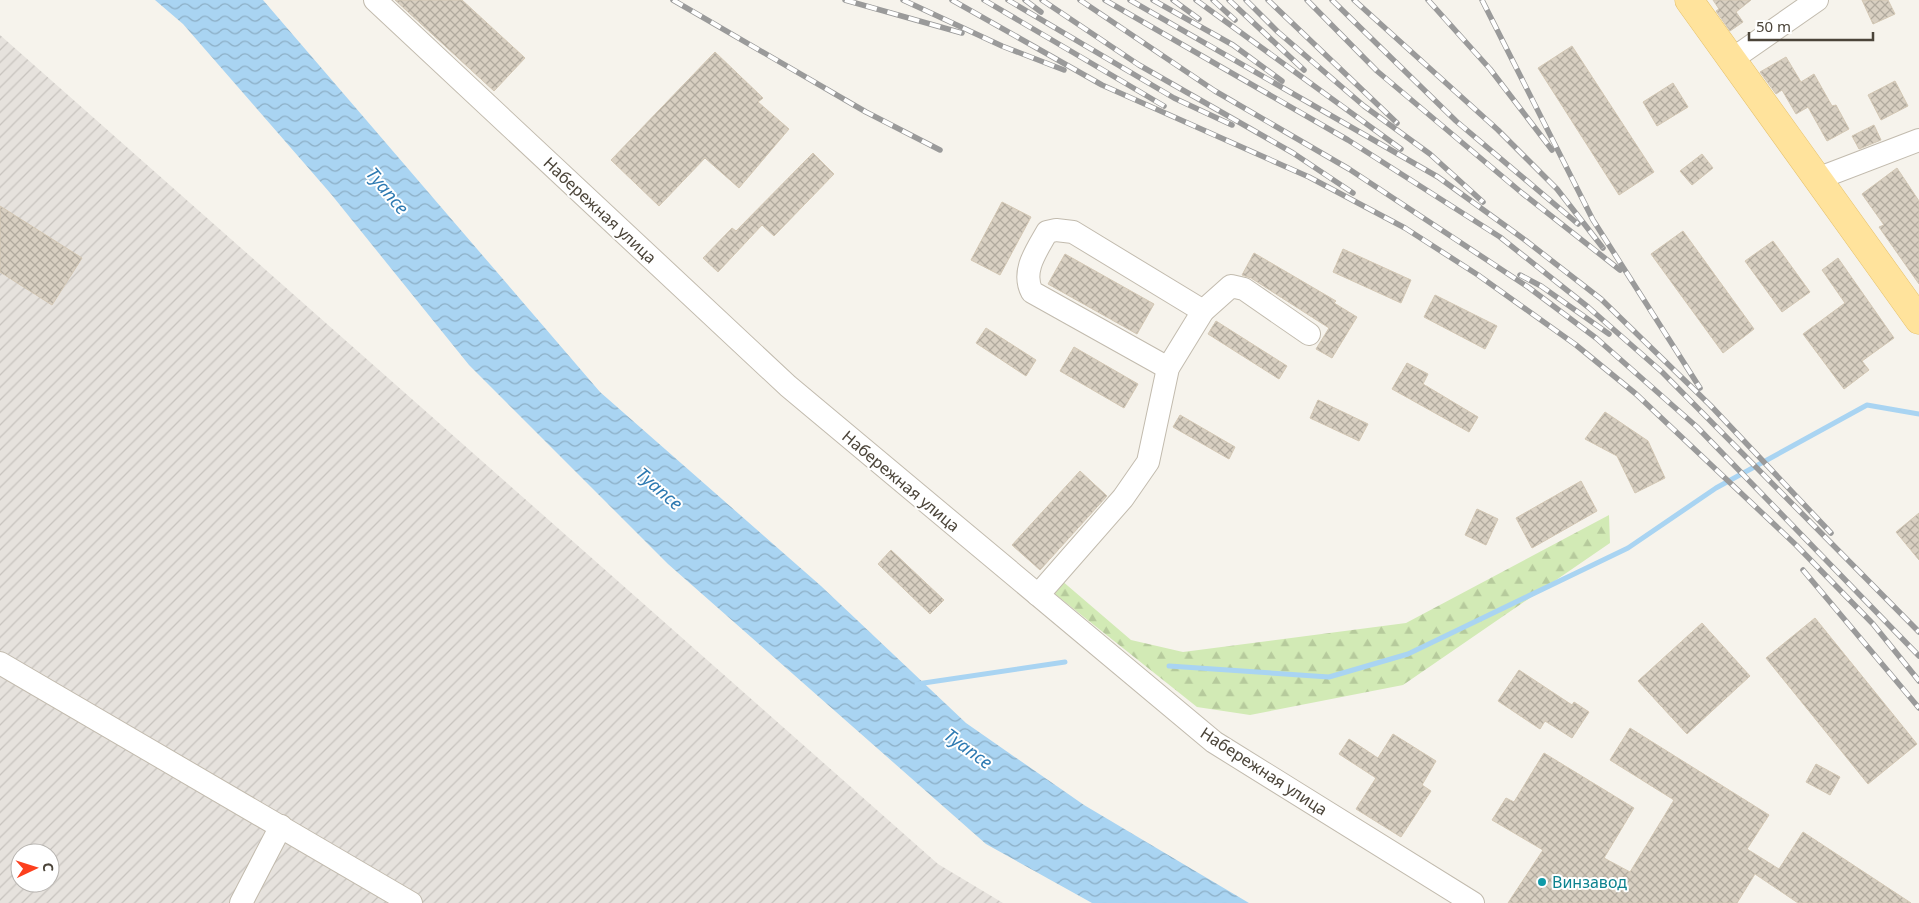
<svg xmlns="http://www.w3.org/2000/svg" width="1919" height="903" font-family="'Noto Sans',sans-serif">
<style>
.industrial{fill:url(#industrial-furrows);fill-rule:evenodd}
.forest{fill:url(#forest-firs)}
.water{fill:url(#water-waves)}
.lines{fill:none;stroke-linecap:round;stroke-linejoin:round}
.stream{stroke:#a9d4f2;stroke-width:5}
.building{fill:url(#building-cross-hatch);stroke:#d3c7b4}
.minor-casing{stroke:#c2bbae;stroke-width:24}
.major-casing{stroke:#e6c16a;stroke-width:29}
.minor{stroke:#fff;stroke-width:22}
.major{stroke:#ffe39c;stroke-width:28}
.rail-casing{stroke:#9a9a9a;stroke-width:5.5}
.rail{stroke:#fff;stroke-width:4;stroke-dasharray:11;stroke-linecap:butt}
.culture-dot{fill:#0f9aa8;stroke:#fff;stroke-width:2}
.labels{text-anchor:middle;stroke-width:4;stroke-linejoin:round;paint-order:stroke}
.street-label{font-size:16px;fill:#4b4439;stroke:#fff}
.culture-label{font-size:16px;fill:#0d838f;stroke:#fff;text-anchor:start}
.water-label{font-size:18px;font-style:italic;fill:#2e7ab2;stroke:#fff}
</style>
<defs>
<pattern id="industrial-furrows" width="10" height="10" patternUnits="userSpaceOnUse" patternTransform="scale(1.25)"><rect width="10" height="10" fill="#e6e2dd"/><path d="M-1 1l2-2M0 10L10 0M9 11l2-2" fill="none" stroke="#c7c3be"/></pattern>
<pattern id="forest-firs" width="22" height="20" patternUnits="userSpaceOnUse" patternTransform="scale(1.25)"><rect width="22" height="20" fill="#d2eab5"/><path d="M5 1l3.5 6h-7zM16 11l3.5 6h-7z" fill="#b6ca9c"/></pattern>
<pattern id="water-waves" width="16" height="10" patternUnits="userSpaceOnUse" patternTransform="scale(1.25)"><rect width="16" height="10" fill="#a9d4f2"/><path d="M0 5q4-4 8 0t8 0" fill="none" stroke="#8caec5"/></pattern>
<pattern id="building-cross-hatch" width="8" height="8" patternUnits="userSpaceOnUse" patternTransform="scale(1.25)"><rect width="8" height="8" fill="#d8cfc1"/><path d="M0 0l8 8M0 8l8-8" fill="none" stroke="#b1aa9e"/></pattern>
</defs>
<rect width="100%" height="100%" fill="#f6f3ec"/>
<path class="industrial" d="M0,35l938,829 65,39h-1003zM20,853h30v30h-30z"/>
<path class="forest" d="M1609,515l1,28 -207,142 -153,30 -53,-8 -142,-113 6,-14 70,60 52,12 223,-29z"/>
<path class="water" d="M155,0h108l337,392 221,194 145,137 118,82 165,98h-157l-106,-59 -318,-280 -199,-199 -138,-171 -148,-170z"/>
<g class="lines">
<g class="stream">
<path d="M1169,666l160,11 79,-23 220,-106 88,-60 151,-83 52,9"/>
<path d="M917,684l148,-22"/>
</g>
</g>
<g class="building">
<path d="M395,0h67l63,58 -31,33z"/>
<path d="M1713,0h38l-15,12 7,10 -13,9 -14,-20 3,-2z"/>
<path d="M1862,0h26l7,14 -22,10z"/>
<path d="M1572,46l82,126 -35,23 -81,-127z"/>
<path d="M715,52l48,46 -5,4 31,27 -50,59 -34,-30 -46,48 -48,-46z"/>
<path d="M1786,57l15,25 13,-8 18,32 4,-1 13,24 -22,12 -19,-34 -12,7 -14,-24 -6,4 -16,-22z"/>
<path d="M1895,81l13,25 -27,14 -13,-25z"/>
<path d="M1673,83l15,24 -31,19 -14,-24z"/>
<path d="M1874,125l7,15 -22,9 -7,-13z"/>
<path d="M813,153l21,21 -60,62 -12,-11 -44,47 -15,-14 29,-30 4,3z"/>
<path d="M1702,154l11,14 -21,17 -12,-14z"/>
<path d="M1897,168l22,33v83l-40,-57 5,-2 -22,-31z"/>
<path d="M1002,202l29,15 -31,58 -29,-15z"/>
<path d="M0,206l82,52 -30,47 -52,-33z"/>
<path d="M1683,231l71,98 -31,24 -72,-99z"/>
<path d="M1773,241l37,51 -28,20 -37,-51z"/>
<path d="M1343,249l68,31 -10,23 -68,-31z"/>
<path d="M1254,253l82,48 -2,2 23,14 -25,41 -16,-9 13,-21 -78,-50 -9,-3z"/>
<path d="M1065,254l89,50 -17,30 -89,-50z"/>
<path d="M1838,258l56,80 -32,23 7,9 -25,19 -41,-55 42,-31 -23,-33z"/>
<path d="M1435,295l62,31 -12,23 -61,-32z"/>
<path d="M1216,321l71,45 -8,13 -71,-45z"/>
<path d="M986,328l50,32 -10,16 -50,-33z"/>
<path d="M1074,347l64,37 -14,24 -64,-37z"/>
<path d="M1407,363l21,11 -5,10 55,33 -9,15 -77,-43z"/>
<path d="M1318,400l50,24 -9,17 -49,-23z"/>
<path d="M1605,412l43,29 17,37 -30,15 -18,-37 -32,-17z"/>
<path d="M1180,415l55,32 -6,12 -56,-32z"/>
<path d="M1080,471l27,25 -67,74 -28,-25z"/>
<path d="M1581,481l16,30 -65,37 -16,-30z"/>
<path d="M1477,509l21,10 -12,26 -21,-10z"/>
<path d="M1919,513v47l-23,-28z"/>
<path d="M891,550l53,50 -14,14 -52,-50z"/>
<path d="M1815,618l102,126 -49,40 -102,-126z"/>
<path d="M1702,623l48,53 -63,58 -49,-53z"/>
<path d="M1519,670l53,35 2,-3 15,10 -17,26 -27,-17 -5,8 -42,-28z"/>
<path d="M1630,728l139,87 -22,34 32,20 24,-37 108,71h-113l-43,-29 -18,29h-229l35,-53 -51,-30 14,-22 8,4 30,-49 90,55 -30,50 26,14 44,-72 -64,-40z"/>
<path d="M1393,734l43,27 -14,24 9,6 -30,46 -45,-28 20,-31 -37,-24 10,-15 29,19z"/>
<path d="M1816,764l24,13 -10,18 -24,-13z"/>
</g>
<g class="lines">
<defs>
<g id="minor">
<path d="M375,0l413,386 426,356 259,161"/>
<path d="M1731,60l86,-60"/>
<path d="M1817,179l102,-39"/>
<path d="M1168,368l-136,-76c-11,-21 5,-42 15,-60l9,-2 17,2 130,79"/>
<path d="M1038,595l85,-97 25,-36 20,-94 35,-57 28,-25 13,3 65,45"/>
<path d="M0,663l411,240"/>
<path d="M241,903l40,-77"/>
</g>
<path id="major" d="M1689,0l230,320"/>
</defs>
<use href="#minor" class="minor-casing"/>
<use href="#major" class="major-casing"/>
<use href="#minor" class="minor"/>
<use href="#major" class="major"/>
<defs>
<g id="rail">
<path d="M673,0l193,112 74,38"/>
<path d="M845,0l117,33"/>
<path d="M903,0l99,46 62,24"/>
<path d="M952,0l150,85 207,92 96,51 73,47 98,70 60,49 160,151 77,79 46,57"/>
<path d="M984,0l180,106"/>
<path d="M1008,0l166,98 58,27"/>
<path d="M1025,0l16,12"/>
<path d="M1042,0l97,65 154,88 60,40"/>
<path d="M1080,0l135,91 134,78 179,118 68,51 101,89 222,229"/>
<path d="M1105,0l243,140 152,97 88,70 74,65 257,260"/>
<path d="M1130,0l308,177 87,63 76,59 109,106 121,128"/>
<path d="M1153,0l80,45 49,36"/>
<path d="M1173,0l26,19"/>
<path d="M1196,0l205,149"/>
<path d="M1213,0l22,20"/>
<path d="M1229,0l75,70"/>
<path d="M1246,0l32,32 86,74 66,48 53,48"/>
<path d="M1268,0l129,123"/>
<path d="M1307,0l70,71 145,122 98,77"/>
<path d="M1332,0l124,121 122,103"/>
<path d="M1354,0l144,130 59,59 46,59"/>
<path d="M1428,0l62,69 62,81"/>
<path d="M1482,0l111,220 107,168"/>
<path d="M1520,275l21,11 68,48"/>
<path d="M1803,570l116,138"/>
</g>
</defs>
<use href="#rail" class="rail-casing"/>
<use href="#rail" class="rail"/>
</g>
<circle class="culture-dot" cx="1542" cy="882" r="5"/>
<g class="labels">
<g class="street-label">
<text transform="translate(600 210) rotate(43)" y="6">Набережная улица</text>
<text transform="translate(901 481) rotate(40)" y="6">Набережная улица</text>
<text transform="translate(1264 771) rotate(33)" y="6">Набережная улица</text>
</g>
<g class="culture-label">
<text x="1552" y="888">Винзавод</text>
</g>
<g class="water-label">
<text transform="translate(387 191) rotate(50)" y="6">Туапсе</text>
<text transform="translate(659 489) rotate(41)" y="6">Туапсе</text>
<text transform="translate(968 749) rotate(36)" y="6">Туапсе</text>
</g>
</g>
<g transform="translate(35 868) rotate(86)"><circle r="24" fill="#ffffff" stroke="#b7b4b0"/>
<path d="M0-4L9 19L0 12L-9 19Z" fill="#fc3f1d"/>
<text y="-8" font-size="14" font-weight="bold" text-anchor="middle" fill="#4b4439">С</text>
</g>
<path d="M1749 32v8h124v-8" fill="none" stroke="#4b4439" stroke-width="2.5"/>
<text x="1756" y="32" font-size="15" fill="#4b4439" stroke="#ffffff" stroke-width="4" paint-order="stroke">50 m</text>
</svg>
